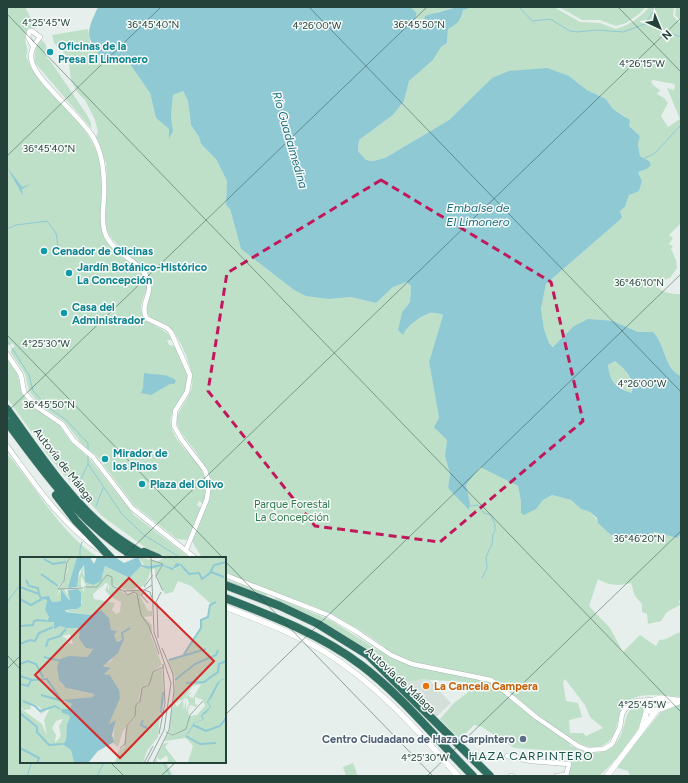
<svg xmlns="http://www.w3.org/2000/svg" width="688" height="783" font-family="Figtree,sans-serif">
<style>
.built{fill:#d4dfda}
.green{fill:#bfe0c8;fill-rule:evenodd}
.water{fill:#8ec9d4;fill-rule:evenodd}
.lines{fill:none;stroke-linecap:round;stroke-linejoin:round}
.stream{stroke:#8ec9d4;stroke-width:1}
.minor-casing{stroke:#a8b8b2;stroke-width:5.5}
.tertiary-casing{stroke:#a8b8b2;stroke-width:6}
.motorway-casing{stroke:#c2cac8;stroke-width:9}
.minor{stroke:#fff;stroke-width:4.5}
.tertiary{stroke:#fff;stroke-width:5.5}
.motorway{stroke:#2f6f62;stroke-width:8}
.marked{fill:none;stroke:#c2185b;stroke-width:3;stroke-dasharray:8 5;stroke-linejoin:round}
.ticks{fill:none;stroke:#24423a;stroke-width:1;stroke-opacity:0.45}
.culture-dot{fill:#0f9aa8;stroke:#f7fbf9;stroke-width:1.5}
.food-dot{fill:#e8710a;stroke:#f7fbf9;stroke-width:1.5}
.service-dot{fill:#5c6f8a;stroke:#f7fbf9;stroke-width:1.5}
.labels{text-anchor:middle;stroke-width:3;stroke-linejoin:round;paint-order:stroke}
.culture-label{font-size:11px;font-weight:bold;fill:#0d838f;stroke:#f7fbf9;text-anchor:start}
.street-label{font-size:11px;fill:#24423a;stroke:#f7fbf9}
.park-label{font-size:11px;fill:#2d7a4b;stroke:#f7fbf9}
.food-label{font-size:11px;font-weight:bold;fill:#c56008;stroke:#f7fbf9;text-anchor:start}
.service-label{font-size:11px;font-weight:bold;fill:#4e5e75;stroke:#f7fbf9;text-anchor:end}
.water-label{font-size:12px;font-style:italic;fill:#1c6f80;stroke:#f7fbf9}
.neighbourhood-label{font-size:12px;letter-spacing:1px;fill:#1f5548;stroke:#f7fbf9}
.inset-river{fill:none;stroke:#8ec9d4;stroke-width:2}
.inset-road{fill:none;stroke:#98aaa4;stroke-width:1}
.view{fill:#d62828;fill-opacity:0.15;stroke:#d62828;stroke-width:2}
.inset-edge{fill:none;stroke:#24423a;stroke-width:2}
.ticks-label{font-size:10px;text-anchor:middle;fill:#24423a;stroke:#f7fbf9;stroke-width:3;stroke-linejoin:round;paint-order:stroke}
</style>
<rect width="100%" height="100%" fill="#e6efeb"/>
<path class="built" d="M418,679l11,1 22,23 -15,14 -33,-35 13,-1z"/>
<g class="green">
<path d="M7,7h18l11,21h-7c-10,10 2,19 -3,28 12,35 49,53 66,86 7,13 10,29 10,44 0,18 -4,37 5,54 8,16 26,22 36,36 10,14 -6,24 -1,37 4,13 23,13 31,27h-6l2,5 7,1c4,9 11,20 12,31 3,18 -21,31 -17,49 8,31 47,37 32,78l-4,-3 -2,4 4,3 -14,32 -10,-1 -43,-34 -37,-49 -13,-9 -20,-26 -23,-15 -12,-15 -4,-17 -14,-21v-3l4,-4 -3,-3 -5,3z"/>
<path d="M410,7h47l-20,5 -15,17 -3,-1 -4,-9 2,-6z"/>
<path d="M473,7h81l26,15 20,1 16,6c13,-4 24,-11 33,-22h25l-1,9 8,8v199l-12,12 4,3 -4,6 4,2 -2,3 5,11 1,8 -7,10 -15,5c6,10 15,11 26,11v82c-17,-7 -16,-33 -28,-44h-15l-25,-11 -52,20 -7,6 -5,-4 -5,-14 -3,-20 5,-25 76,-66 -2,-7 5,-4 4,-12 10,-5 3,-9 -4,-9 9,-3 2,-8 -9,-5 -2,-12 2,-8 -11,-10 -4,-10 -12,-7 -7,-10 -19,-9 -18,-14 -77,2 -43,42 -64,38 -12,3 -7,-1 -8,-9 1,-11 34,-25 11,-14 5,-20 24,-21 8,-13 6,-4 1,-14 13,-11 2,-8zM653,80l21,4 1,2 -1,4 -7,-2 13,31 -12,8 -7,-11 7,-13 -4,-5 -7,-4 3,-4 -7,-5 -2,-4z"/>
<path d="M559,7h87l-6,6 -14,10 -10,3 -16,-6h-18z"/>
<path d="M676,7h5v14l-6,-6z"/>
<path d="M88,29l2,13 23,22 15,-4 22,33 6,25 13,11v9l4,-7 -2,-14 2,-22 10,-4 5,10 3,24 8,12 2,7 15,15 11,22 -1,24 4,4 11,40 53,41 35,9 22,-2 25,6 17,-16 12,-5 6,4 -1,16 -8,10 -4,18 5,4c5,-10 17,-17 28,-21 3,-1 9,1 12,2l-14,47 10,56 8,22 -2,16 5,18 -2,14 22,15 -4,-18 13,-19 39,20 3,16v11l15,-4 7,-9 9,-5 19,5 10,9 9,3 21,23 10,4 5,-2 18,-1 11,-4 22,6 4,-6v68l-2,1 1,4 -13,7 -6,9 -13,3 -1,-10 -5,-2v-8l-7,-8 -4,-13c-13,3 -21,3 -33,-4l-9,27 21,22 13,24 17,-17 16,11 3,-6c10,0 13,-6 22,-8v65c-16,1 -33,-6 -49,2 -20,10 -9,39 -31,47 -6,2 -13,1 -18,-1 -5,-2 -9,-6 -14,-8l1,8c19,12 43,12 52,-13 5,-12 2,-22 17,-27l4,2c5,21 -30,56 -44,69h-32l4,-24 -57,-4 -32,-21 -8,-2 -14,14 -20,-20 14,-16 13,-10 1,-1 -3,-2 5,-3v-4c-17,-3 -34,-2 -51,-4l-3,2 -15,1c-36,-38 -79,-61 -126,-81v-4l57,24 47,30 6,-4 -25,-17 -44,-23 -77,-28 -14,-8v-13h-23l-10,-17c16,-39 30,-54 2,-92 -8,-10 -15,-17 -18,-29 3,-11 11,-19 15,-30 6,-14 -10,-52 -21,-62 -8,-8 -19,-6 -24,-17l6,-25 -2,-9 -38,-38 -5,-8 -2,-17 2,-26 -1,-25 -10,-26 2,-5 -3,-12 -10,-20 -7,-7 -7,-13 -2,-16 -4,-10 -11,-11 -2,-8zM565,679l20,26 5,12 13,11 -17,8 -3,-3h-13l-1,-13 13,-3 -4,-14 -12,-2 -3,-19z"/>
<path d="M42,40l4,5 1,13 4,4 36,53 4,8v5l-56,-65c-1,-10 0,-15 7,-23z"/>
<path d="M7,359l10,14 5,21 8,10 30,22 10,15 19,17 45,57 56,43h-24l-17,-8 -47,-34 -36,-39 -22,-27 -7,-19 -4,3 -26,-36z"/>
<path d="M615,361c12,10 17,17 17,32 -16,-6 -22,-11 -24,-28z"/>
<path d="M7,454c31,34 51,78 92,104h-78v204h145l7,14h-166z"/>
<path d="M225,579l42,15 -2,3 -40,-15z"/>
<path d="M681,704v72h-51l-2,-5 -10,-3v-3l45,-56z"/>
<path d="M353,763l5,13h-12l-3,-9z"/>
</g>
<g class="water">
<path d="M98,7h312l7,6 -2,6 4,8 3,2 3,-13 32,-9h16l-10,3c-2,11 -6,14 -15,19l-1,14 -6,4 -8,13 -24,21 -5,20 -11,14 -34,25 -1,11 8,9 7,1 12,-3 64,-38 43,-42 17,-7 38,-3 22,8 18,14 19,9 7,10 17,11 -1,6 11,10 -2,8 2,12 9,5 2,4 -4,4 -9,3 4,9 -3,10 -10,4 -4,12 -5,4 2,7 -76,66 -5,25 3,20 5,14 4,4 21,-21 14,-7 25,2 25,11h15c12,11 11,37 28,44l-1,159 -3,3 -22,-6 -11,4 -18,1 -5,2 -10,-4 -13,-12 -1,-5 -7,-6 -9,-3 -10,-9 -19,-5 -9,5 -7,9 -12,6 -3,-2v-11l-3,-16 -38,-19 -14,18 4,18 -1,7 -21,-22 2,-14 -5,-18 2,-16 -13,-13 5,-9 -10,-56 14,-47c-3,-1 -9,-3 -13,-2 -10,4 -22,11 -27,22l-5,-5 4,-18 8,-10 1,-16 -5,-4 -13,5 -17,16 -25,-6 -22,2 -23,-3 -12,-6 -53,-41 -11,-40 -4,-4 1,-24 -11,-22 -15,-15 -2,-7 -8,-12 -3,-24 -5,-10 -10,4 -2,22 2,14 -4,8v-10l-13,-11 -6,-25 -22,-32 -15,3 -10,-3c-17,-25 -18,-26 -5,-54zM615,361c12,10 18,17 17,32 -16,-5 -22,-11 -24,-28z"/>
<path d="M7,167l15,20 9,-3 -9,5 1,7z"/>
<path d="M144,373c9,2 26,0 32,8l-2,3h-4l-19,11 -10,-2 2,-5z"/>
</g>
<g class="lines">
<g class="stream">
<path d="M519,7l13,14 18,-2 20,12 7,1 20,-2 26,2 22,-8 11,-17"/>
<path d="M646,24l35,13"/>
<path d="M645,158l9,-4 27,-29"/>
<path d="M7,229l9,-4 31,-4 9,12 2,13"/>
<path d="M7,341l3,4"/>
<path d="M12,348l17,27 4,16 14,15 19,14 22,23v7"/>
<path d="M88,455v9l34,50 22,21 37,23"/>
<path d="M79,483l9,-19"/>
<path d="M96,506l7,-18"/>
<path d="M470,506l8,-1 6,8 7,2 4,10v6l-2,3 -1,10 -6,13 1,11 -5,10"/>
<path d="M80,558v-9l2,-7"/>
<path d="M7,602l14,-18"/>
<path d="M163,762l7,14"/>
<path d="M27,776l5,-14"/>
<path d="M97,776l7,-14"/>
</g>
<defs>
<g id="minor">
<path d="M33,46l-5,-9 1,-5 3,-1 8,6c-6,8 -11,15 -8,25 3,17 49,55 61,75 9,15 11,34 11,50 1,15 -4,31 1,46 7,21 36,27 43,47 5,14 -8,23 -2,38l21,10 4,4 19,43 -3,17 -12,19 -1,15 8,14 23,30 4,13 -2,16 -21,51"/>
<path d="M7,354l14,21 3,17 13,15 25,17 12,17 19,16 39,51 63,50"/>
<path d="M7,446c28,38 54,78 93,104"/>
<path d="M225,575l103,40 29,17 34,23 21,9 79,16 45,37 42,29 10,4 16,-1 8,-5 8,-17 2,-13 3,-5 12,-8 15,-1"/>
<path d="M507,756l24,5 38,3 -3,12"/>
<path d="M511,776h1"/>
<path d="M557,776l9,-1"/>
</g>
<g id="tertiary">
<path d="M225,607c34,13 69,26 100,45 52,32 93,79 133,124"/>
<path d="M681,701l-20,-3 -10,3 -3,6 3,4c6,1 22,-8 30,-10"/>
<path d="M642,727l6,-20"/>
<path d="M607,776l49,-65"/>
</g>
<g id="motorway">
<path d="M7,409c30,41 59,87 99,120 13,11 28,20 43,29"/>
<path d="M7,422c38,52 74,102 129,136"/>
<path d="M56,495l20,26 35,37"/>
<path d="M144,552l14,6"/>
<path d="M225,585l55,21 38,18 50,31 122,121"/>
<path d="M225,598c47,18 95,36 136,67 41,31 76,75 112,111"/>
</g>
</defs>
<use href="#minor" class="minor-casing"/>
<use href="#tertiary" class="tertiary-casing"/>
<use href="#motorway" class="motorway-casing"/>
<use href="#minor" class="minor"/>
<use href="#tertiary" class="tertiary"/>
<use href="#motorway" class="motorway"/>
</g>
<path class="marked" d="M381,180l170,102 32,139 -143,121 -125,-16 -107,-135 19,-118z"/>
<path class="ticks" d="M309,7l372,385M618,7l63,65M7,14l674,698M7,156l154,-149M7,335l216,223M7,412l420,-405M122,558l559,-540M225,561l208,215M7,655l14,15M7,669l14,-14M225,715l456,-441M110,762l14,14M161,776l15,-14M427,776l254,-245"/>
<g class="culture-dot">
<circle cx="50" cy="52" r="4"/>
<circle cx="44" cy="251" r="4"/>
<circle cx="69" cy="273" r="4"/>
<circle cx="64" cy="313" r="4"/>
<circle cx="105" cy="459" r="4"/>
<circle cx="142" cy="484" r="4"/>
</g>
<circle class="food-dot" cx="426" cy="686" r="4"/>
<circle class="service-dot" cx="523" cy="739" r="4"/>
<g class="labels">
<g class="culture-label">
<text x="58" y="50">Oficinas de la<tspan x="58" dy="13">Presa El Limonero</tspan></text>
<text x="52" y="255">Cenador de Glicinas</text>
<text x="77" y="271">Jardín Botánico-Histórico<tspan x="77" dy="13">La Concepción</tspan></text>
<text x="72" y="311">Casa del<tspan x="72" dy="13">Administrador</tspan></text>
<text x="113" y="457">Mirador de<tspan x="113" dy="13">los Pinos</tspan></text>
<text x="150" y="488">Plaza del Olivo</text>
</g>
<g class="street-label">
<text transform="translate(64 465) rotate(52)" y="4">Autovía de Málaga</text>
<text transform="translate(401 680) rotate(43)" y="4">Autovía de Málaga</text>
</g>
<g class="park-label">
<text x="292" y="508">Parque Forestal<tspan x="292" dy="13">La Concepción</tspan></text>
</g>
<g class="food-label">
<text x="434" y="690">La Cancela Campera</text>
</g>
<g class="service-label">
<text x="515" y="743">Centro Ciudadano de Haza Carpintero</text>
</g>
<g class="water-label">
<text transform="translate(290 140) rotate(74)" y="4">Río Guadalmedina</text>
<text x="478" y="212">Embalse de<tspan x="478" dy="14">El Limonero</tspan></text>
</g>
<g class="neighbourhood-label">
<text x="531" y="760">HAZA CARPINTERO</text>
</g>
</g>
<g transform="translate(20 557)">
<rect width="206" height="206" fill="#e6efeb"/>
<path d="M0,0h51l-4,6 1,4 -5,15 -5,4 1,6 -4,6 5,-6 -1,-3 4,-5 5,-15v-7l4,-5h5l-8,30 -5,2 4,6 -1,-6 3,3 1,9 -10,-12v12l-9,1 -2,-5 -8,2 5,1 -2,10 5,8 -3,3 7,1 2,6 4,-2 6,2h14l3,16 10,4 -6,9 -23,1 -6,9 3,17 8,5 25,5 -1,3 -31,4 10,3 -1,5 -9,1v3l8,2v4l-3,5 -1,18 -4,2 9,6 3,13h-54v-55l22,16 5,12 -3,-16 5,-10 -2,-3 -1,4 -6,3 1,-6 -6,-3h-5l1,4 -7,1 -4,-3v-88l4,1 -4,-1zM50,77l3,10 -4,-1 -6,5 4,-9 -5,-3zM43,162l-4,7 2,10 -6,7 1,-8 -4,-7 4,-7zM118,0l22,5 -2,-1 7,-4h61v206l-38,-1 5,-16 -7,-8 -22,3 4,-7 6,1 8,-4 -9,3 -4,-2 3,-21 3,-8 2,4 6,-7 1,10 2,-11v12l3,-8 -2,-5 -3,1 4,-5 4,-2 -4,4 5,2 8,-14 -8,2 -10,14 -3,1 -4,-3 3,4 -4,1 -2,5 2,-30 -7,-18 13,-4 6,-6 14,-23 -1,-6 9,-6 2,-11 -20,-18 -13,-5 -5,11 -8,2 -9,-20 -1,9v-14h-3l-7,16 -6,3v-4l-4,5 -7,1 -17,-5 -2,4v-5l-1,3v3l3,-4 9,4 6,5 8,-2 4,5 -3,-6h-9l15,-2 2,3 -3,3 8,15h4v5l-8,1 8,8 -1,11 11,29 -8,6 -5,13 -8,4 -6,27 -12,16 -5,16 -5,-4 2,-22 -6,3 8,-19 2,-15 -9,-15 -6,-1 7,-6 -8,-3 8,-4 11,-22 -5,3 -3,-7 3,-4 -6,-1 -4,-14 -7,-6 -10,5 -26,-4 13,-2 5,-6 -4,-14h4l3,4 -2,-6 3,-2 -5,-9v12l-4,-1 1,-8 6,-14 -1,9 8,11 11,-7 3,-12 23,12 13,-12 11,1 11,-1 12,3 4,-4 4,3 1,-2 -6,-3 -5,5 -11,-4 -17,2zM86,26l2,1 -3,6 6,7 10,5 -1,10 -4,2 -4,-4 3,-7 -21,-4 -1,-5zM175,140l8,3 2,6 -8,9 -8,1 -1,-6 2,-5 6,2 2,-2 -3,-1zM142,111l2,34 -4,11 -2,24 -11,14 -4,12h-28l4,-13 5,-3 2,-19 8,-9 8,-31 6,-2 4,-12zM149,185l-4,5 12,16h-15l6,-2 -1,-6 -7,5 -3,-3v5l-3,1 9,-19z" fill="#bfe0c8" fill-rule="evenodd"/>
<path d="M57,0h13l4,7 3,-7h18l9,6 14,-6 4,8 6,1 13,-2 12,4 3,-5 6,1 -10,6 -9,-4 -15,3 -7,-3 -12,12 -24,-12 -4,15 -8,4 -8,-3 -1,-17 -5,7 -2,15 -9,1zM41,32l9,12 -2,-11 10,-1 3,4v13l-4,3 -12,1 1,2 24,3 11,-5 8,8 2,12 6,1 -3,4 3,7 7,-3 -6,14 -15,13 8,2 -7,6 6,1 9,15 1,8 -11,26 7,-4 -4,15 2,7 -16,9 -10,12h-14l-3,-13 -9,-6 4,-3 1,-17 3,-6 -1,-3 -7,-2 -1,-4h9l2,-5 -10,-4 31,-3 1,-3 -28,-6 -7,-8 -2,-13 3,-8 9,-3 18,1 6,-8 -7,-1 -3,-4 -4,-6 1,-10h-14l-6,-2 -6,3v-7h-7l2,-5 -4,-7 2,-10 -5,-1 -1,-2 8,-1 3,6 9,-1zM206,121l-6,3 -8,16 -4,5 3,5 -6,7 -3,1 2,4 -9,4 -7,11 -23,8 22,-8 7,-11 9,-4 -2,-3 1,-2 8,-7 -3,-5 10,-19 5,-4z" fill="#8ec9d4"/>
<path class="inset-river" d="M24,2l9,5 13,-2M161,8l8,9 10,-1 3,6 8,-6 4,-8 12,-3M191,15l13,5M21,17l17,12M6,23l3,6 9,2 1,6M0,30l19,7 2,4M0,42l11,6 11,-6M0,69l13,-1 1,-4 4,-1 9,1M103,83l-1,-7 8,-5M0,87l10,-4 5,1 4,-8 14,-6M26,90l2,-7 12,-4 6,-7M164,97l17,-26v-8l7,-3 2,-12 6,-3M24,100l17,4M149,103l37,-11M0,107l8,-3 8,3 7,13M0,119l12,4 15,-1 14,21M155,123l20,-16 21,-9 2,-5M166,126l18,-1 14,-10 1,-8 7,-3M0,127l8,2 3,-6M21,138l18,5M3,144l12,5 5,5 15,-5 5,3M0,156l17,14v5l12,13 13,-1M141,156l2,-21M123,163l-2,5 6,3M173,168l13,6 14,-5 6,-8M166,179l14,8 16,-1M0,191l19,10 -2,5"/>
<path class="inset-road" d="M51,0l-4,5 -3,19 -6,8 25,-1M131,3l12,4 -7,12 7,15M66,30h11l10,-12 5,2v9l12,5 3,4M124,30l9,-12M124,33l6,2 2,6M104,34l20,-1 8,-5M122,34l2,2 -3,2 7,8M107,38l7,-3 3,2 4,21 8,11 10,28M137,46l1,35M135,47l6,-12M146,175l7,3 13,-6 4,-14 13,-14M139,177l6,-31 -2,-39M100,191l5,-4 2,-18 8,-10 1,-11 4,-4 2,-13 7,-3 4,-13 10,-5M124,206l9,-17M127,206l17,-33 7,-47 -17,-51 -3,-75M133,206l16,-33 5,-39 -1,-17 -11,-26"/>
<path class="view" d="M109,21l85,83 -94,97 -85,-83z"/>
<rect width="206" height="206" class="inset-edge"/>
</g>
<g class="ticks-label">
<text x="46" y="26">4°25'45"W</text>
<text x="153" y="28">36°45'40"N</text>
<text x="419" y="28">36°45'50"N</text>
<text x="317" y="29">4°26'00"W</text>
<text x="642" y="67">4°26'15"W</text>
<text x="49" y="152">36°45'40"N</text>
<text x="639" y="286">36°46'10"N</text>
<text x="46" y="347">4°25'30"W</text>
<text x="642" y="387">4°26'00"W</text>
<text x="49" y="408">36°45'50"N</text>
<text x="639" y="542">36°46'20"N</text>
<text x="642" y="708">4°25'45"W</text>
<text x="425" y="761">4°25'30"W</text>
</g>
<rect width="688" height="783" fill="none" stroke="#24423a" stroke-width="16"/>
<g transform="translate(660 28) rotate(136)" stroke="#f7fbf9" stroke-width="3" paint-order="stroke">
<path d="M0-3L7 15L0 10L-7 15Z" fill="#24423a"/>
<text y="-6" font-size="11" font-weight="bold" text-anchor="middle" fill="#24423a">N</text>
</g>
</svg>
